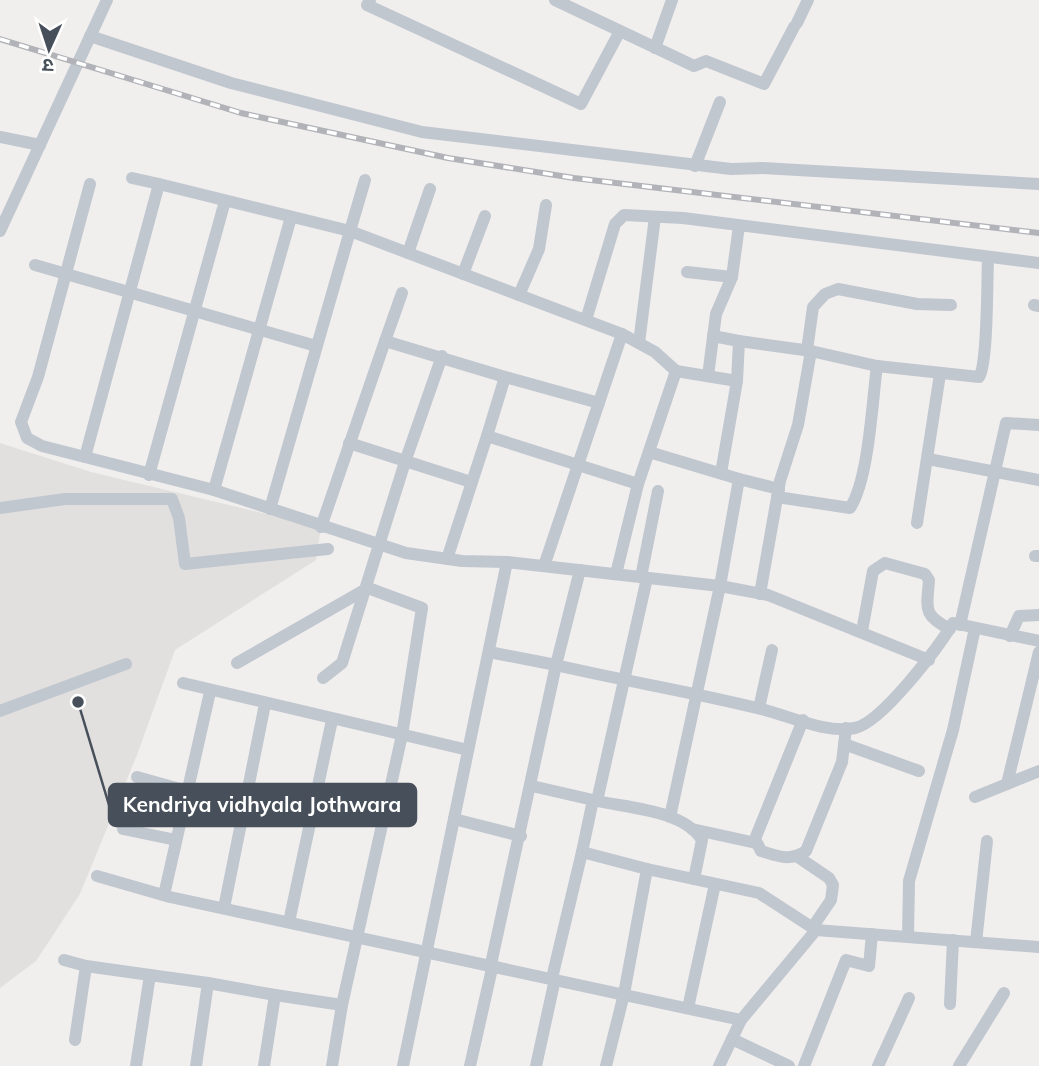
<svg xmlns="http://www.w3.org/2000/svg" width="1039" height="1066" font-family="Mulish,'Noto Sans Devanagari',sans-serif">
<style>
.education{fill:#e2e0df}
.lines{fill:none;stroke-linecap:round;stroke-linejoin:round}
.minor{stroke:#c0c7cf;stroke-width:12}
.rail-casing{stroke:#b1b3b8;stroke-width:6}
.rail{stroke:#fff;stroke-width:3.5;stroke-dasharray:10;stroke-linecap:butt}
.leader{fill:none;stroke:#47505a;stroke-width:2.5}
.callout-dot{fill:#47505a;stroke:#fff;stroke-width:2.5}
.callout{fill:#47505a;stroke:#47505a;stroke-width:2.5}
.callout-label{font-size:21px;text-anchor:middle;font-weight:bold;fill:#fff}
</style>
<rect width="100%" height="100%" fill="#f1eeee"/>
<path class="education" d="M0,443l91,29 230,55 -5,33 -141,90 -38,105 -57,139 -44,67 -36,27z"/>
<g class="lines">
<g class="minor">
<path d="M370,0l-3,5 214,99 39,-73"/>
<path d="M555,0l139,66 12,-5 58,23 30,-57"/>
<path d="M797,23l11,-23"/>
<path d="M90,36l141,47 191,49 309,37 32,-1 276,16"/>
<path d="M655,48l17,-48"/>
<path d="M0,137l40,8"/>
<path d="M695,166l25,-64"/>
<path d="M132,178l27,6"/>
<path d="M90,184l-52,193 -17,45 6,16 15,8 172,44 192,63 56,8 45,1 213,24 48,9 161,65"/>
<path d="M0,231l107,-231"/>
<path d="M408,253l22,-64"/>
<path d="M35,265l281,81"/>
<path d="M687,272l45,5"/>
<path d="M463,274l22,-58"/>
<path d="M519,295l20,-46 7,-44"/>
<path d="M1034,305l5,1"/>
<path d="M586,320l29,-96 9,-9 59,3 356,45"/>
<path d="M713,336l26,5"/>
<path d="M385,341l17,-48"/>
<path d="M639,343l16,-126"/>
<path d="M807,350l6,-43 12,-13 13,-5 79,15 34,1"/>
<path d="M676,371l61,10 -16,92"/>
<path d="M708,376l8,-62 16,-37 7,-51"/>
<path d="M737,381l2,-40 72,10 66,15 102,11c9,-13 8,-98 9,-119"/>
<path d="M487,436l18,-59 94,26"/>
<path d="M349,443l122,39"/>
<path d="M649,452l90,27 -19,107 -50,231"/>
<path d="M85,457l74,-273 191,47 15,-51"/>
<path d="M928,459l111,21"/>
<path d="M149,475l76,-274"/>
<path d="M739,479l40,10"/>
<path d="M214,490l77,-273"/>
<path d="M777,497l73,11c19,-29 22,-106 27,-142"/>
<path d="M0,508l65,-9h107l7,19 6,46 143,-15"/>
<path d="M270,509l80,-278 272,103"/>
<path d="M917,523l23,-149"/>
<path d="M321,527l64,-186 120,36"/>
<path d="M1035,556h4"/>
<path d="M447,559l40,-123 151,48 -22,90"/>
<path d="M544,566l78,-232 33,18 21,19 -38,113"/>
<path d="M580,570l-24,95c68,16 137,27 205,44 29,7 65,25 94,19 26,-5 84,-81 98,-105l86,18"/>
<path d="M641,577l17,-86"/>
<path d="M760,594l20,-113 18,-56 13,-74"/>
<path d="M960,625l46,-202 33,2"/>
<path d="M862,631l11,-60 12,-8 40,11 4,6c-2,28 -7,35 21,49"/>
<path d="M1010,636l9,-20 20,-1"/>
<path d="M489,652l67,13 -65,299"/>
<path d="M237,663l131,-75 54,20 -20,127 -60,270 -10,61"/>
<path d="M323,678l19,-15 63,-201 37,-106"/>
<path d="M183,683l285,67"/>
<path d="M759,708l13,-58"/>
<path d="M0,711l126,-47"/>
<path d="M803,720l-48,119 6,12c17,5 29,11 45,0l36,-89 4,-34"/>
<path d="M844,744l75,27"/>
<path d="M137,777l50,14"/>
<path d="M1007,784l32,-132"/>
<path d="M532,786l61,14 -11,52"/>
<path d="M975,797l64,-26"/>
<path d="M593,800c32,8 90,9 109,40l-8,39"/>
<path d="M597,801l50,-223"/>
<path d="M454,819l67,17"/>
<path d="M123,829l53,11"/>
<path d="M692,829l64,14"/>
<path d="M798,857l31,21 4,7 -2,15 -19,28"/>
<path d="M97,876l73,21 571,123 -22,46"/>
<path d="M164,895l46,-203"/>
<path d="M224,908l41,-204"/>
<path d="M289,922l43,-202"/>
<path d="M908,937l1,-56 44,-151 22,-102"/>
<path d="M976,942l11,-101"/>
<path d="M64,960l22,6"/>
<path d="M150,975l58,8 -12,83"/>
<path d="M552,978l30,-126 65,17"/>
<path d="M208,983l67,12 -11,71"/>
<path d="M275,995l67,10"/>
<path d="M950,1004l3,-64"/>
<path d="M688,1008l27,-124"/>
<path d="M741,1020l75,-90 223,17"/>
<path d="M732,1039l57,27"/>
<path d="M75,1040l11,-74 64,9 -14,91"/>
<path d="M403,1066l104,-504"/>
<path d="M470,1066l23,-102"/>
<path d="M536,1066l19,-87"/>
<path d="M606,1066l18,-72 23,-125 112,24 57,37"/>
<path d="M804,1066l42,-106 23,6 3,-32"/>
<path d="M878,1066l31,-68"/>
<path d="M959,1066l45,-73"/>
</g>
<defs>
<path id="rail" d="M0,39l241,74 207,45 126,20 465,55"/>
</defs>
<use href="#rail" class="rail-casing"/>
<use href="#rail" class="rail"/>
</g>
<path class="leader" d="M78 702L109 805"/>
<circle class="callout-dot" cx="78" cy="702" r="7"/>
<rect class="callout" x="109" y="784" width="307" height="42" rx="7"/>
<g class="callout-label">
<text x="262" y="812">Kendriya vidhyala Jothwara</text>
</g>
<g transform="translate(49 49) rotate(183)" stroke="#ffffff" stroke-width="5" paint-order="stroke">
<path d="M0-5L12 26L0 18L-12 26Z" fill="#47505a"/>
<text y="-10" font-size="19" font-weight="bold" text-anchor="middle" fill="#47505a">उ</text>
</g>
</svg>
